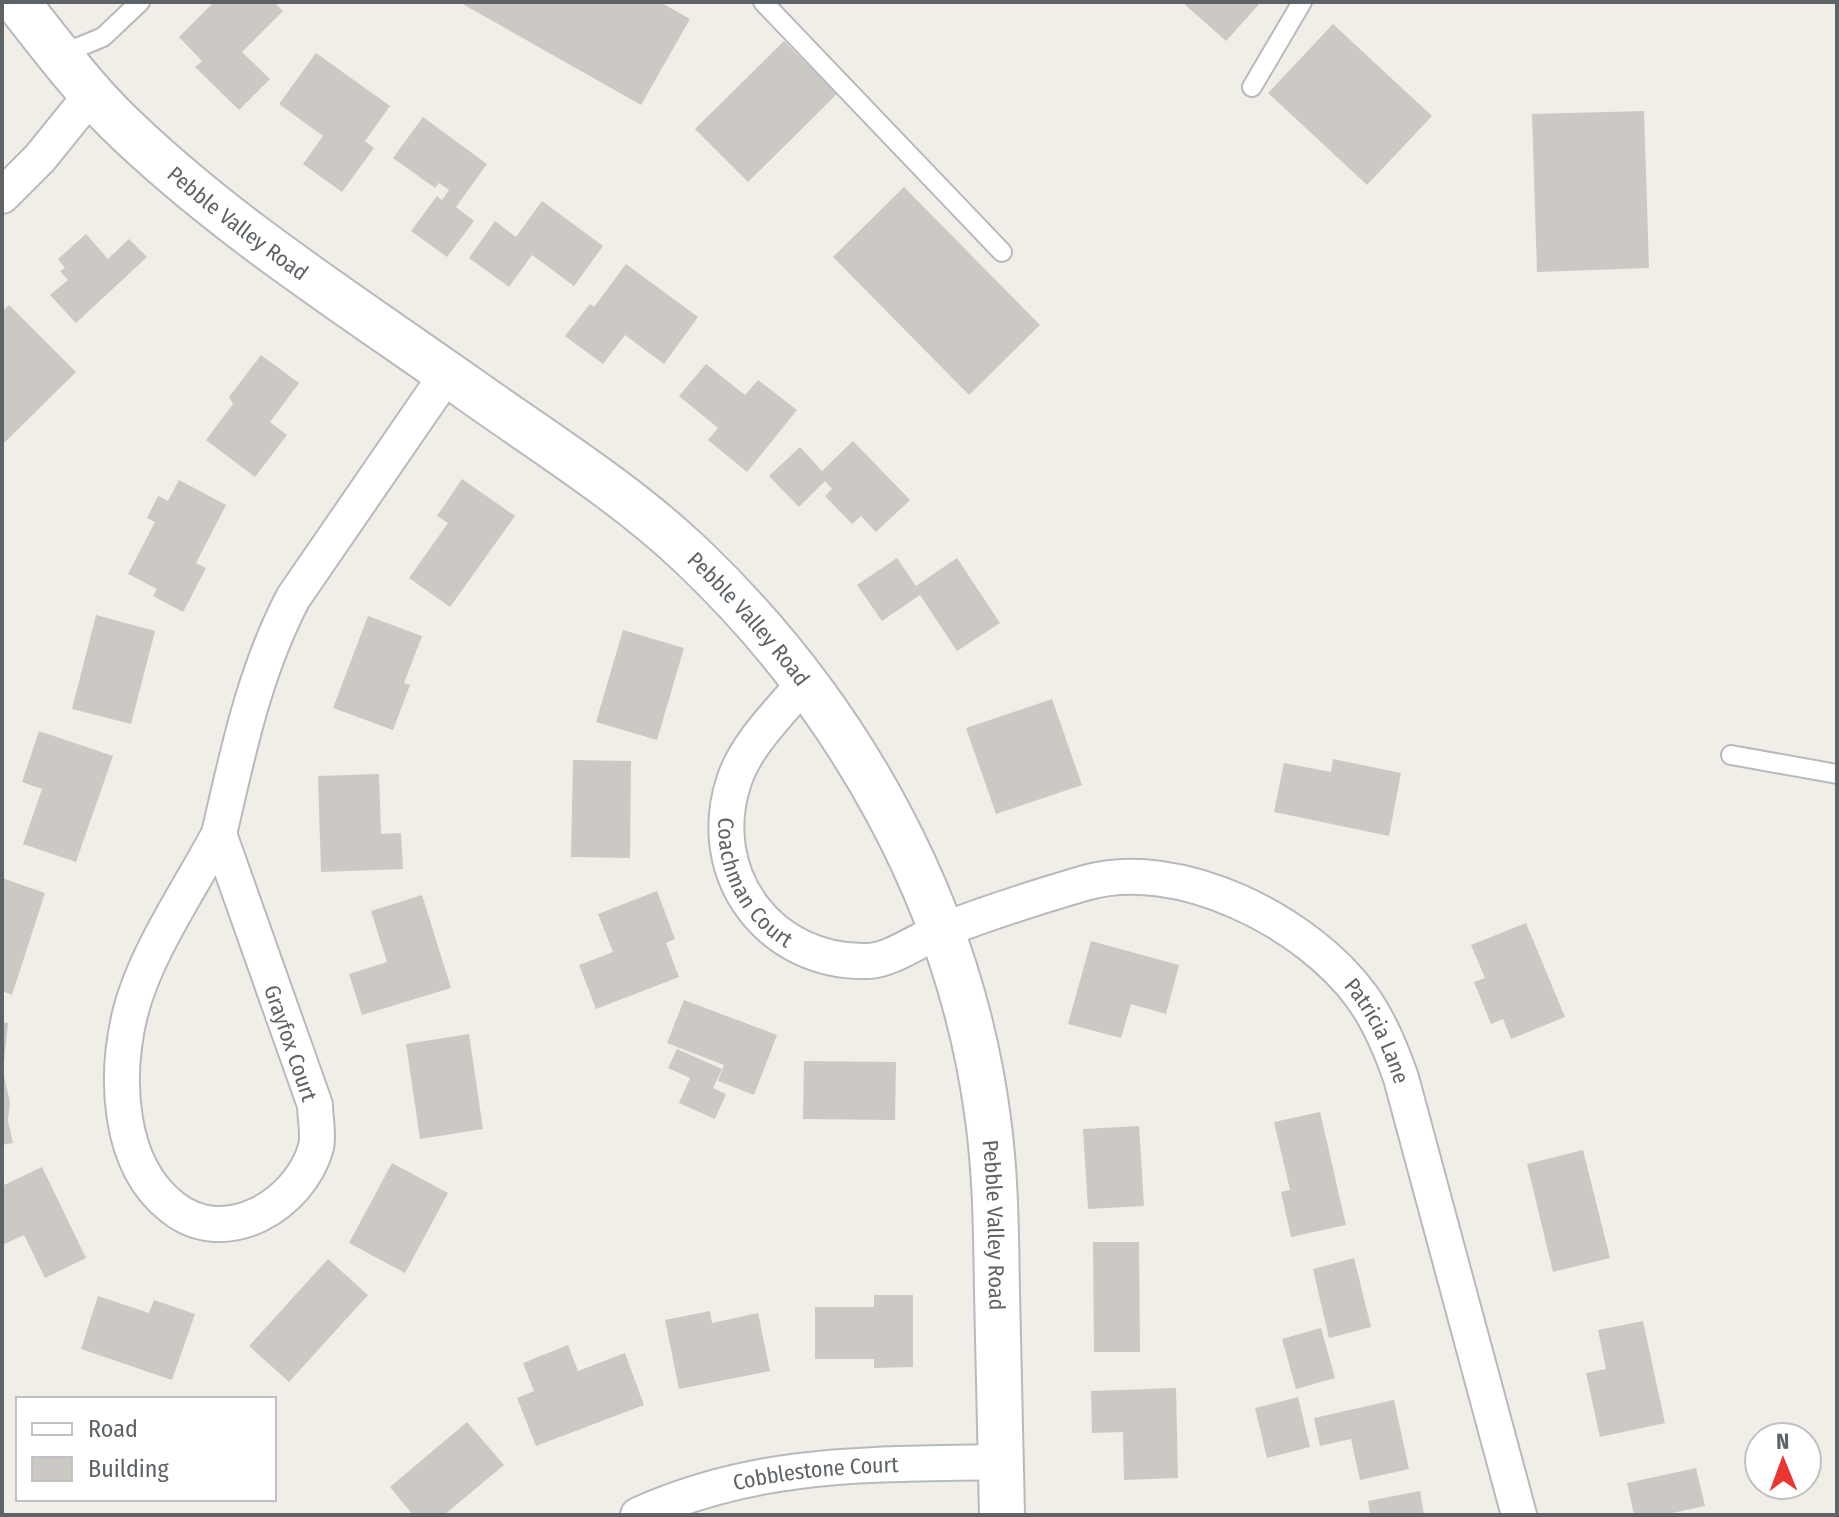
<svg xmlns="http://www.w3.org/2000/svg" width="1839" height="1517" font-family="'Fira Sans Condensed',sans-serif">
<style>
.building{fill:#ccc9c4}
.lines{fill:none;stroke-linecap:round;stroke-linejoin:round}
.service-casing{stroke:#b7babd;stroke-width:22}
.minor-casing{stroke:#b7babd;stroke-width:38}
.tertiary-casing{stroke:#b7babd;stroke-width:48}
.service{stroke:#fff;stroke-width:18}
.minor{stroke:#fff;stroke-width:34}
.tertiary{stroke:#fff;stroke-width:44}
.labels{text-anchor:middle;stroke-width:6;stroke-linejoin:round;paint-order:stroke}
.street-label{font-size:22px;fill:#5e6367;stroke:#fff}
</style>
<rect width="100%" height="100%" fill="#f1eee7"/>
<g class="building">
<path d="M214,2h60l9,9 -41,41 28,27 -31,31 -44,-43 7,-6 -23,-24z"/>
<path d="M459,2h201l30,17 -49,86z"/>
<path d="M1182,2h79l-35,39z"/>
<path d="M1333,24l99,92 -65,69 -99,-92z"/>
<path d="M784,41l53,53 -89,88 -53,-53z"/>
<path d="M316,53l74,53 -25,35 9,7 -32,44 -39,-28 20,-28 -44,-32z"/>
<path d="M1644,111l5,157 -112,4 -5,-158z"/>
<path d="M423,117l64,47 -31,43 18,14 -27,36 -36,-26 26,-35 5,4 7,-10 -10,-7 -4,5 -42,-30z"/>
<path d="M904,187l136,138 -71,70 -136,-138z"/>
<path d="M542,201l61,45 -29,40 -42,-31 -23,32 -40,-29 26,-37 21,16z"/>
<path d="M86,234l22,25 21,-20 18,18 -71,66 -26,-28 18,-15 -8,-9 5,-3 -7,-9z"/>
<path d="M626,264l72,53 -34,47 -39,-29 -22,29 -38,-28 25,-32 4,3z"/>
<path d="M9,305l67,67 -74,73v-133z"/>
<path d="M261,355l38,28 -29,39 17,13 -32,42 -49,-37 27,-36 -4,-7z"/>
<path d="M706,364l39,31 13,-15 39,30 -50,62 -39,-32 10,-12 -39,-32z"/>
<path d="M853,441l57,59 -34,32 -15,-16 -9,8 -27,-28 7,-7 -7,-8 -26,26 -30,-31 31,-29 22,24z"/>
<path d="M462,479l53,37 -65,91 -41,-29 39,-55 -11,-7z"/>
<path d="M179,480l47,25 -30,58 10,5 -23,44 -30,-16 4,-7 -29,-15 27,-52 -8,-4 11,-22 10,5z"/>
<path d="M897,558l19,28 41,-28 43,65 -43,28 -37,-56 -38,26 -25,-36z"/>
<path d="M96,615l59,16 -24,93 -59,-15z"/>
<path d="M368,616l54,20 -18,47 6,2 -17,45 -60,-22z"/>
<path d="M623,630l61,18 -27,92 -61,-18z"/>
<path d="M1052,699l30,86 -86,29 -30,-86z"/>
<path d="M39,731l74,25 -37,106 -53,-18 19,-55 -20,-7z"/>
<path d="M1333,759l68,14 -12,63 -115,-24 10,-49 47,9z"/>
<path d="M573,760l58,1 -1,97 -59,-1z"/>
<path d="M379,774l2,60 20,-1 2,36 -82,3 -3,-96z"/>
<path d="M2,878l43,15 -33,102 -10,-4z"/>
<path d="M657,891l18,48 -9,4 13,34 -83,32 -17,-44 34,-13 -15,-38z"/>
<path d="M422,895l29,93 -89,27 -13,-41 38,-12 -16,-51z"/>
<path d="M1526,923l39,94 -54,22 -8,-20 -12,5 -17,-42 11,-4 -14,-33z"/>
<path d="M1091,941l88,24 -13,49 -35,-10 -10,34 -53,-14z"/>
<path d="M684,1000l93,35 -23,60 -36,-14 6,-16 -57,-22z"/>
<path d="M2,1022l6,1 -4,39h-2z"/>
<path d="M469,1034l14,95 -63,10 -14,-95z"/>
<path d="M677,1049l45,20 -9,19 13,6 -11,25 -36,-16 11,-25 -22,-10z"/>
<path d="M804,1061l92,1 -1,58 -92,-1z"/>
<path d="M2,1067l8,35 -2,19 5,22 -11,2z"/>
<path d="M1320,1112l26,113 -55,12 -10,-45 9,-2 -16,-68z"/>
<path d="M1139,1126l5,80 -56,3 -5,-80z"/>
<path d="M1583,1150l27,108 -57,14 -26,-108z"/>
<path d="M392,1163l56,30 -43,80 -56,-30z"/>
<path d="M42,1167l44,91 -41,20 -21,-43 -22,10v-59z"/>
<path d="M1093,1242h46l1,110h-46z"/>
<path d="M1354,1258l17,69 -42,11 -16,-69z"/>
<path d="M328,1259l40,36 -79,87 -40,-36z"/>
<path d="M874,1295h39v72l-39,1v-9h-59v-52h59z"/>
<path d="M98,1296l51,17 5,-13 41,14 -23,66 -91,-31z"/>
<path d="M710,1311l2,12 46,-10 12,58 -91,18 -14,-69z"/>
<path d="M1643,1321l22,102 -65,14 -14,-64 20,-4 -8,-39z"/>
<path d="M1321,1328l14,50 -39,11 -14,-50z"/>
<path d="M568,1345l10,26 47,-18 19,52 -108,41 -19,-48 17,-7 -11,-28z"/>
<path d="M1176,1388l2,90 -54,2 -1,-48 -31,1 -1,-42z"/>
<path d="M1298,1397l12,50 -43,11 -12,-50z"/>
<path d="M1394,1400l15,69 -49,11 -9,-41 -31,7 -6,-28z"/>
<path d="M467,1422l37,43 -60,50h-31l-23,-28z"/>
<path d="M1696,1468l9,38 -42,9h-29l-7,-32z"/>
<path d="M1420,1491l4,24h-54l-2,-14z"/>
</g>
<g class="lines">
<defs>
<g id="service">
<path d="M763,2l239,250"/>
<path d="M60,55l43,-18 37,-35"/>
<path d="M1252,87l50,-85"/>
<path d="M1731,755l106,19"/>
</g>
<g id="minor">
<path d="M2,196l38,-38 51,-63"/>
<path id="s1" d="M804,683c-24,29 -58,61 -70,98 -31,94 36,183 134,180 24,-1 51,-22 73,-30 46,-18 96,-34 144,-48 93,-27 222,38 277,114 18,25 29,52 39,81l118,437"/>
<path d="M219,834l96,271c0,13 4,30 1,42 -16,58 -91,103 -144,60 -55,-43 -57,-131 -42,-193 15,-61 60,-125 89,-180z"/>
<path d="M219,834c19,-82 35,-161 74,-236l154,-224"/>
<path id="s2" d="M638,1515c123,-55 232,-50 363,-53"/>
</g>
<g id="tertiary">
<path id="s3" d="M17,2c32,40 63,82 99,118 106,104 233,184 353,269 76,54 157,104 224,168 156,149 267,347 295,562 8,58 8,116 9,174 2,74 4,148 5,222"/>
</g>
</defs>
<use href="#service" class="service-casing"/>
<use href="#minor" class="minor-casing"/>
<use href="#tertiary" class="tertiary-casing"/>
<use href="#service" class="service"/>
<use href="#minor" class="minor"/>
<use href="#tertiary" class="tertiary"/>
</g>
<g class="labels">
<g class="street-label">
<text dy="8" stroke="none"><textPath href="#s3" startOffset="314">Pebble Valley Road</textPath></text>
<text dy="8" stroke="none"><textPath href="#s3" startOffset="962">Pebble Valley Road</textPath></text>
<text dy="8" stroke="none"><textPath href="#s1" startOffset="232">Coachman Court</textPath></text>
<text dy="8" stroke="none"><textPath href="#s1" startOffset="970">Patricia Lane</textPath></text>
<text transform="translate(291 1043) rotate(71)" y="8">Grayfox Court</text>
<text dy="8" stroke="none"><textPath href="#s3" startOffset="1632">Pebble Valley Road</textPath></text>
<text dy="8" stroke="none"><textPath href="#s2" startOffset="184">Cobblestone Court</textPath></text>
</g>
</g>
<rect width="1839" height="1517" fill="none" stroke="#5e6367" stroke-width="8"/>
<rect x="16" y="1397" width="260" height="104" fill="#ffffff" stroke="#bfc1c2" stroke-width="2"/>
<rect x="32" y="1423" width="40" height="12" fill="#ffffff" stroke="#bfc1c2" stroke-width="2"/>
<text x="88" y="1437" font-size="24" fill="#5e6367">Road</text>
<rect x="32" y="1457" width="40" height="24" fill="#ccc9c4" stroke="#bfc1c2" stroke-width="2"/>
<text x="88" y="1477" font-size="24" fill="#5e6367">Building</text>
<g transform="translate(1783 1461) rotate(359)"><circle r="38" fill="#ffffff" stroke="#bfc1c2" stroke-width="2"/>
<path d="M0-6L14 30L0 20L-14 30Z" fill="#ec3432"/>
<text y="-12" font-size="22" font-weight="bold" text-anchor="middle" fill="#5e6367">N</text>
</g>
</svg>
